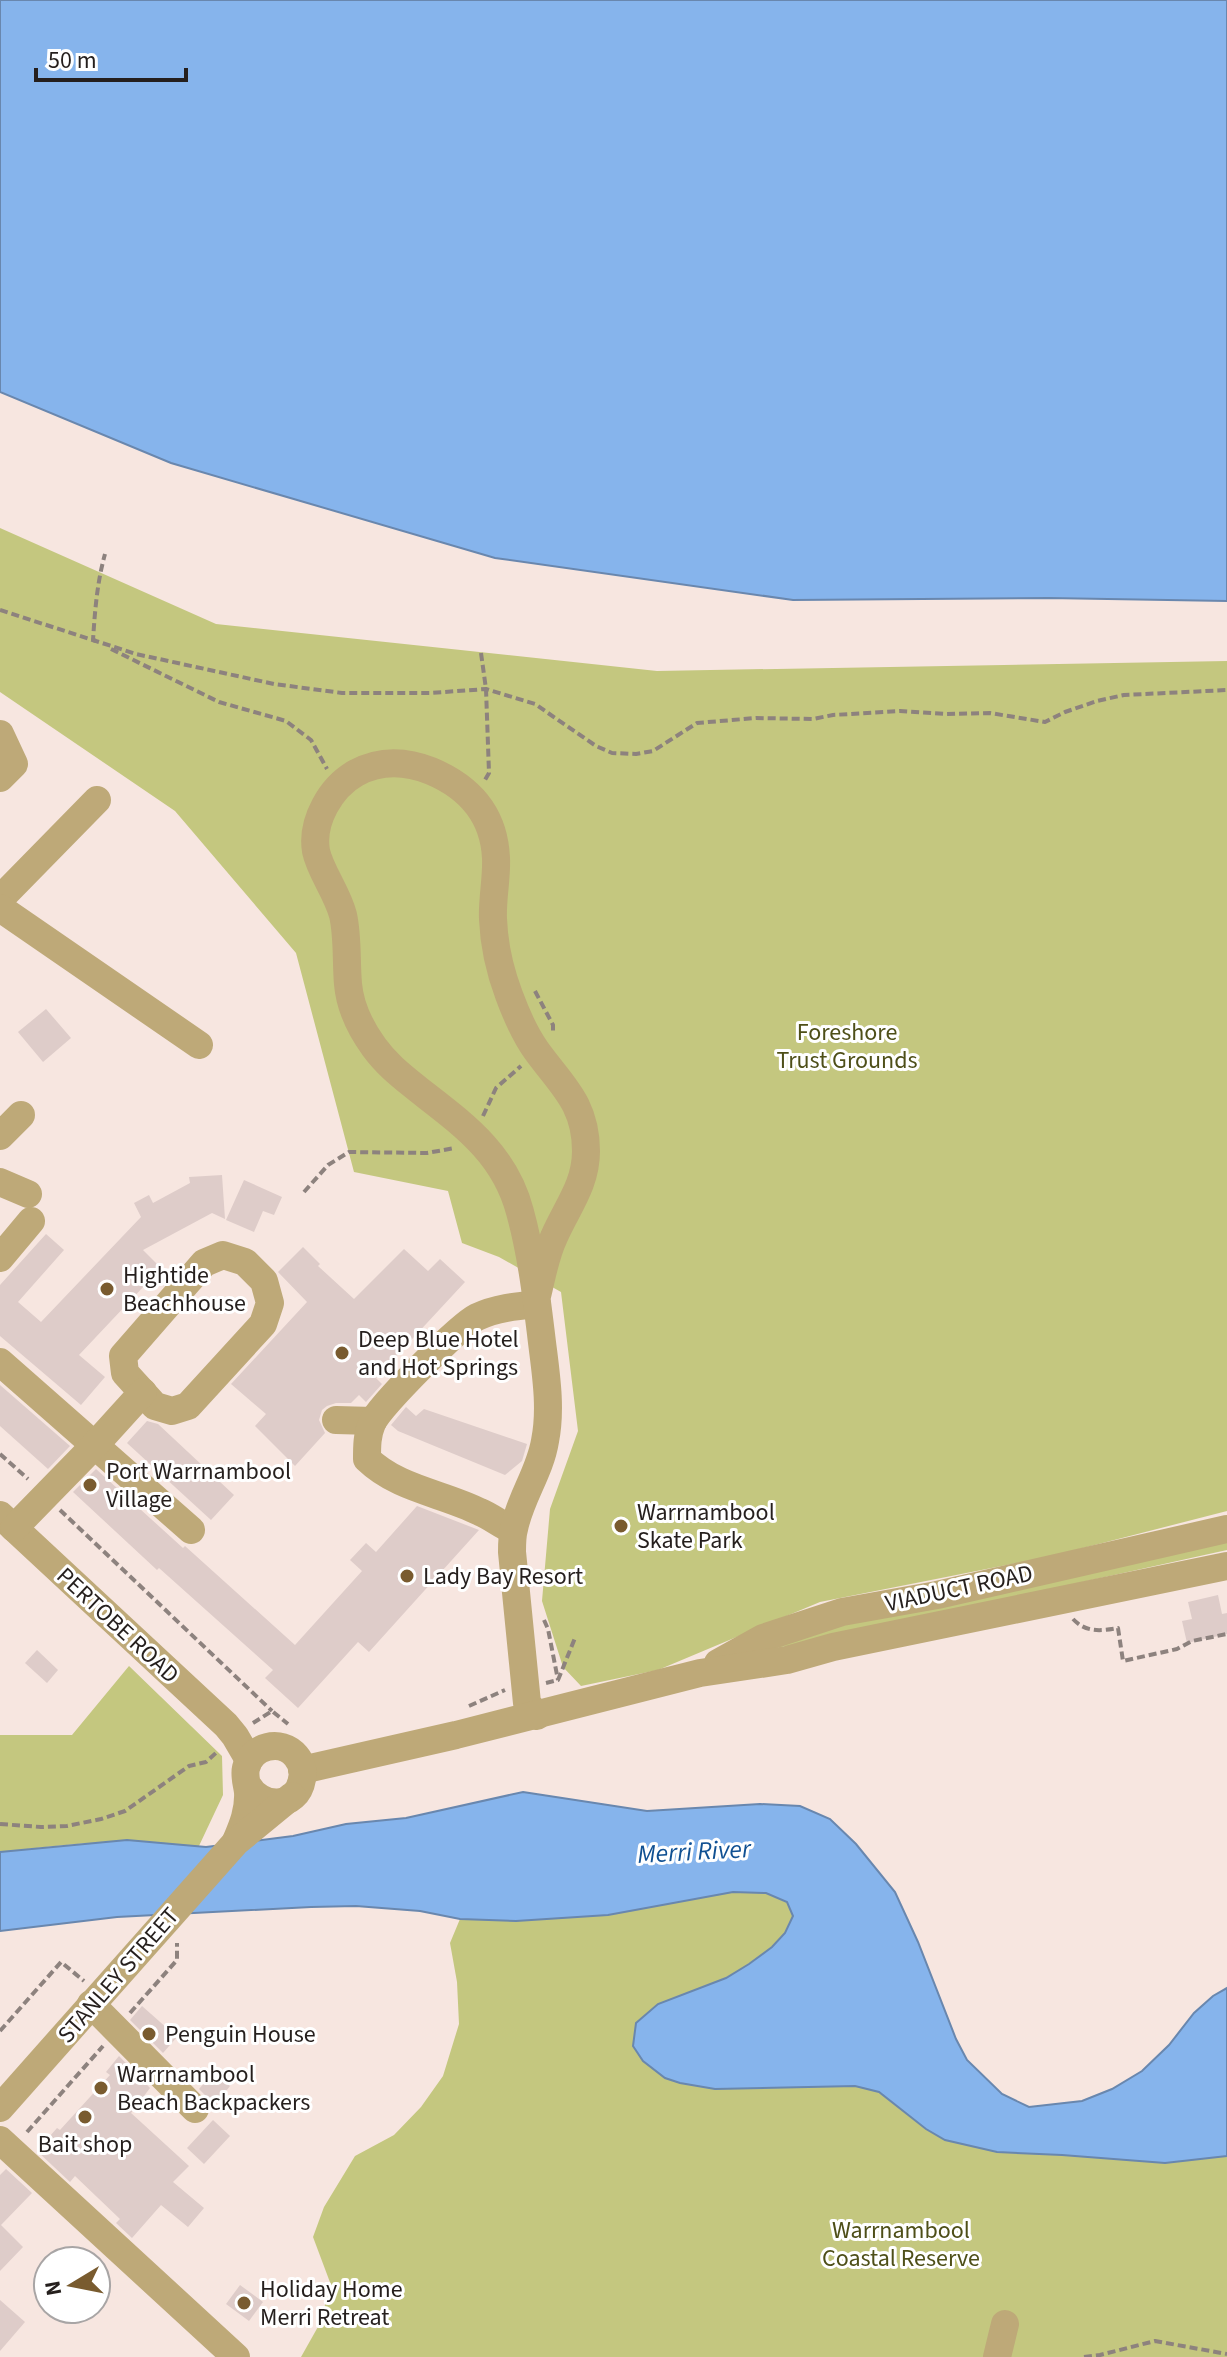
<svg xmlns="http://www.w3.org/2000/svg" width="1227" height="2357" font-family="'Source Sans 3',sans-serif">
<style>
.green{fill:#c4c77f}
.water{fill:#86b4ec;stroke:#6987ae;stroke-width:2}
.building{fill:#deccc9}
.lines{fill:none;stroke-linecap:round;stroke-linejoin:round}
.path{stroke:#8d827e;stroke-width:4;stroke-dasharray:8 4;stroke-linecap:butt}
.minor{stroke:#bea978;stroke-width:28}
.poi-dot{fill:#795b2f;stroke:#fff;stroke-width:3}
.labels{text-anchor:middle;stroke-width:6;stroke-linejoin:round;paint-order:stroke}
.park-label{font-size:24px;fill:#4e4f18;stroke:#fff}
.poi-label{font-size:24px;fill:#251f1d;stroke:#fff;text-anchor:start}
.street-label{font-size:24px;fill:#251f1d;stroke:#fff}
.water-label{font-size:26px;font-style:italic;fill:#105092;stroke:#fff}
</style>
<rect width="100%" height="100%" fill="#f7e6e0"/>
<g class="green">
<path d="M0,528l216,96 441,47 570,-10v850l-175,45 -232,46 -162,68 -77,16 -18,-19 -21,-66 8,-92 28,-78 -17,-139 -62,-35 -37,-14 -14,-52 -94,-19 -58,-219 -121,-142 -175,-119z"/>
<path d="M1227,1534v16l-419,93 -73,11 26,-9z"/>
<path d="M129,1666l93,90 1,39 -25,53c-66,-13 -132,-3 -198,4v-117h72z"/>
<path d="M733,1892l33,1 21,9 6,14c-3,6 -5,12 -8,17 -18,28 -62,46 -91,59l21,97 140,-3 24,6 47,37 71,23 224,5 6,-1v201h-926l18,-32 12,-40 -18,-48 11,-30 31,-51 39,-21 27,-28 22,-31 16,-52 -2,-42 -7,-39 10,-24 56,2 92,-6z"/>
</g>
<g class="water">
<path d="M0,0h1227v601l-179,-3 -255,2 -298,-42 -324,-95 -171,-71z"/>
<path d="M523,1792l124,19 113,-7 40,2 30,13 26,25 39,48 23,50 38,97 11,21 35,34 27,13 53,-6 30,-12 30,-18 27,-26 25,-32 19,-17 14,-8v168l-62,7 -103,-8 -65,-3 -52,-12 -19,-11 -47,-37 -24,-6 -140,3 -35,-6 -15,-5 -22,-17 -10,-15 3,-23 22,-19 68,-26 23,-14 23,-17 13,-14 8,-17 -6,-14 -21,-9 -33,-1 -125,23 -92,6 -56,-2 -40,-8 -64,-5 -45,1 -194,10 -117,14v-79l127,-12 79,7 87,-11 53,-12 60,-6z"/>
</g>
<g class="building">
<path d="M46,1009l25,29 -28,24 -25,-30z"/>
<path d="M222,1175l3,44 -13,-6 -69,37 18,18 -82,87 26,22 -24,28 -81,-69v-51l46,-51 18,16 -46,52 23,20 100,-105 -7,-14 15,-8 4,8 37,-20 -1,-6z"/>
<path d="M244,1180l38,17 -8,18 -11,-4 -9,21 -28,-12z"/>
<path d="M303,1247l17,17 -2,2 36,33 50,-50 24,22 12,-12 25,23 -89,96 6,6 -16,18 -7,-7 -8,8h-15l-9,3 -5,4 -3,10 6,13 -30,33 -40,-40 11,-12 -35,-30 76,-82 -29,-30z"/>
<path d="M0,1385l70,61 -22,23 -48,-43z"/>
<path d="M406,1407l10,9 8,-7 103,35 -5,17 -17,14 -107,-44 -7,-6z"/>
<path d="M147,1421l11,3 76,71 -23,25 -84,-77z"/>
<path d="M96,1469l87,79 2,-2 110,99 67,-74 -12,-11 16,-17 10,9 41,-46 62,24 -110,122 -11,-10 -60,66 -33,-30 8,-8 -114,-102 -2,2 -84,-78z"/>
<path d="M1218,1595l4,19 5,-1v21l-40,9 -5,-22 10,-2 -4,-17z"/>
<path d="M37,1650l21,20 -11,13 -22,-20z"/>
<path d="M142,2006l35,31 -14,16 -33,-33z"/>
<path d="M119,2056l31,32 -19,25 58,53 -16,16 31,26 -16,19 -27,-22 -29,33 -16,-15 4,-4 -45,-43 -5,6 -33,-31 20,-23 3,2 50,-55 -4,-3z"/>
<path d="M213,2073l17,13 -18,23 -4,-11 -9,-9z"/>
<path d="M213,2120l17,16 -26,28 -17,-16z"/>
<path d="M6,2169l26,24 -31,32 22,22 -23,24v-96z"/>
<path d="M240,2285l23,17 -14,19 -23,-17z"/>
<path d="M0,2300l25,22 -25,29z"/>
</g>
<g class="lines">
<g class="path">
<path d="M0,610l136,44 138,30 68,9h88l56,-4 49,15 61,42 16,7 24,1 17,-3 44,-28 59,-5 57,1 20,-4 67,-4 47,3 43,-1 55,9 20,-10 32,-11 27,-6 103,-5"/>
<path d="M96,641l-3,-1c2,-30 4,-57 12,-86"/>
<path d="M111,649l108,53 67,19 25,19 16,29"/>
<path d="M481,653l5,36 3,84 -4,7"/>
<path d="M535,991l18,34v9"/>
<path d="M483,1116l13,-28 25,-22"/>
<path d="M304,1192l24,-27 21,-13 78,1 28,-5"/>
<path d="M0,1454l28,25"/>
<path d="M60,1510l212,201"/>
<path d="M535,1575l12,-2"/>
<path d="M1073,1619c13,14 28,12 45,9l5,33 54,-12 15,-8 35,-7"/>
<path d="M544,1620l4,9 10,51"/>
<path d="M546,1683l12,-3 17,-42"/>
<path d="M469,1706l36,-16"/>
<path d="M253,1723l19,-12 16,13"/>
<path d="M0,1824l41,3 26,-1 34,-7 24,-8 64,-45 17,-4 12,-11"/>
<path d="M130,2013l47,-53v-17"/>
<path d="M0,2031l61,-69 23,19"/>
<path d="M27,2132l76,-86"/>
<path d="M1084,2357l16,-2 55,-14 72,13"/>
</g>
<g class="minor">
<path d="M0,734l14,30 -14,14"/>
<path d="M0,899l97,-99"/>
<path d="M0,908l199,137"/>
<path d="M0,1136l21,-21"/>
<path d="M0,1182l28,12"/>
<path d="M223,1255l22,7 19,19 6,22 -7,21 -75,82 -16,5 -17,-5 -30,-33 -2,-17 81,-93z"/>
<path d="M0,1258l31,-37"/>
<path d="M0,1362l191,168"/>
<path d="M336,1420l37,1"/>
<path d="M0,1515l226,210 9,11 14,24"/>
<path d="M14,1528l80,-82 49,-54"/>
<path d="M513,1530c-12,-5 -21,-13 -33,-18 -38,-19 -82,-23 -113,-53 0,-13 0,-24 5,-36 9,-18 87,-97 105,-106 19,-9 40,-11 60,-13"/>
<path d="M718,1663l45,-25 79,-26 95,-17 290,-66"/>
<path d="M537,1716l-10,-13 -15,-151c0,-8 0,-16 2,-23 6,-31 26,-57 31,-88 7,-35 0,-72 -4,-107 -5,-41 -10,-82 -21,-122 -15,-58 -56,-87 -101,-122 -16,-13 -32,-25 -45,-43 -13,-18 -24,-40 -26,-63 -2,-23 0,-47 -5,-69 -6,-23 -23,-44 -27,-64 -5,-30 15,-64 40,-78 24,-13 50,-12 75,-2 38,16 63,43 65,87 1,20 -4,41 -3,61 1,26 7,52 16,76 7,19 15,38 27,55 25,35 50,53 50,101 0,34 -19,56 -32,86 -9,19 -12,39 -17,59"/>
<path d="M302,1770l154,-35 244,-62 87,-13 46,-13 394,-81"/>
<path d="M236,1841c7,-16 13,-31 12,-49 -1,-8 -4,-16 -2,-24 5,-22 35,-30 50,-12 5,6 8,15 6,23 -5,31 -42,30 -55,5"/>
<path d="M91,2004l104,105"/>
<path d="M0,2108l236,-266 56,-46"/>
<path d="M0,2140l236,217"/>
<path d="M997,2357l8,-33"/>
</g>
</g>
<g class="poi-dot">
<circle cx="107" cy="1289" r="8"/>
<circle cx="342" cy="1353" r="8"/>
<circle cx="90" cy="1485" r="8"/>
<circle cx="621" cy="1526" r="8"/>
<circle cx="407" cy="1576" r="8"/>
<circle cx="149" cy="2034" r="8"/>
<circle cx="101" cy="2088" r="8"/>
<circle cx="85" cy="2117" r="8"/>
<circle cx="244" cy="2303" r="8"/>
</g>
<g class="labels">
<g class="park-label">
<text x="847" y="1040">Foreshore<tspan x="847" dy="28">Trust Grounds</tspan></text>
<text x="901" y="2238">Warrnambool<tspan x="901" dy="28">Coastal Reserve</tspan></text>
</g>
<g class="poi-label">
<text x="123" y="1283">Hightide<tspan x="123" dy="28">Beachhouse</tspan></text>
<text x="358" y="1347">Deep Blue Hotel<tspan x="358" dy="28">and Hot Springs</tspan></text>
<text x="106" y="1479">Port Warrnambool<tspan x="106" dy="28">Village</tspan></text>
<text x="637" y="1520">Warrnambool<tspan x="637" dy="28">Skate Park</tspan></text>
<text x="423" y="1584">Lady Bay Resort</text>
<text x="165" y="2042">Penguin House</text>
<text x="117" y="2082">Warrnambool<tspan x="117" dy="28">Beach Backpackers</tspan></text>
<text x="85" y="2152" text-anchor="middle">Bait shop</text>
<text x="260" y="2297">Holiday Home<tspan x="260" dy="28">Merri Retreat</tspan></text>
</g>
<g class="street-label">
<text transform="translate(959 1588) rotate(-12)" y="8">VIADUCT ROAD</text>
<text transform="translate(118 1625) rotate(43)" y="8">PERTOBE ROAD</text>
<text transform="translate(118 1975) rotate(-49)" y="8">STANLEY STREET</text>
</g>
<g class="water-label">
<text transform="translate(694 1851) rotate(-3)" y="9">Merri River</text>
</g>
</g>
<g transform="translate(72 2285) rotate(260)"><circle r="38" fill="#ffffff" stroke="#a8a5a5" stroke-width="2"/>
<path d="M0-6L14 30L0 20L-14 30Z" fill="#795b2f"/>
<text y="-12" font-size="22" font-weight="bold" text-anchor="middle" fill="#251f1d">N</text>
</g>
<path d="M36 68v12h150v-12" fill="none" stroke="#251f1d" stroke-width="4"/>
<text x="48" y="68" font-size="24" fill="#251f1d" stroke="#ffffff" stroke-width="6" paint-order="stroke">50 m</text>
</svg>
